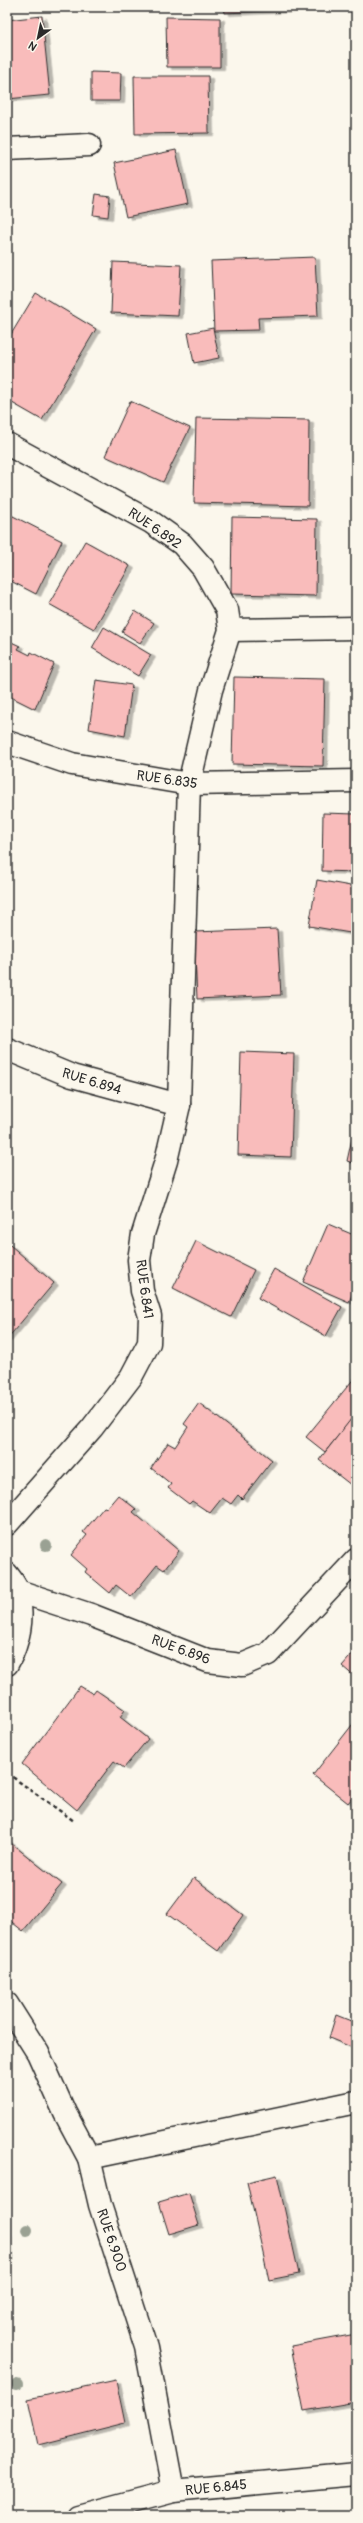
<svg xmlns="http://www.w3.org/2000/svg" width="363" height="2523" font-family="Pangolin,sans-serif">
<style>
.building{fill:#f9bcbb;stroke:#2b2b2b;filter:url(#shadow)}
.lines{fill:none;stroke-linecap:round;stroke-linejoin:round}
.minor-casing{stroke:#2b2b2b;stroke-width:25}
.path{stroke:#2b2b2b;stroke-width:2.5;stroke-dasharray:4 3;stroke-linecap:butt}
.minor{stroke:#fbf7ec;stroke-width:22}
.tree{fill:#9aa193}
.labels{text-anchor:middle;stroke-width:3.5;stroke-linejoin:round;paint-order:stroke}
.street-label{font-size:14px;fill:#2b2b2b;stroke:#fbf7ec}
</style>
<defs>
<filter id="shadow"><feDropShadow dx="4.5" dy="2.5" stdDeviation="0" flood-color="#0004"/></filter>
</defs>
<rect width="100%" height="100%" fill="#fbf7ec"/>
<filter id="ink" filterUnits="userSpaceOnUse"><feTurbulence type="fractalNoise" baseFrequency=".025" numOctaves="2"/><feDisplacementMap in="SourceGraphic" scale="8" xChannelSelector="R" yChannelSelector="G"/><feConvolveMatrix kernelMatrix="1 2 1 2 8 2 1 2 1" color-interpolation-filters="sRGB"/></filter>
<g filter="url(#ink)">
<g class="building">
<path d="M224,7h66v3l-65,3z"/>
<path d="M42,16l8,79 -43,4v-79z"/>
<path d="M166,17l54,1v49h-53z"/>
<path d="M91,72l30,1 -1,28h-29z"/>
<path d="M134,76h74l1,57 -74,1z"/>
<path d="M176,150l12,54 -62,13 -12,-54z"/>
<path d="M96,194l14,2 -2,21 -15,-2z"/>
<path d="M315,257l3,59 -60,2 1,12 -45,1 -3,-70z"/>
<path d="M113,262l68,3 -3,51 -67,-3z"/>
<path d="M36,293l60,36 -54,91 -35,-20v-59z"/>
<path d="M213,328l6,30 -25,5 -6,-30z"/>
<path d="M130,401l60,27 -27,54 -58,-26z"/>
<path d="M196,418l113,2 -1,86 -114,-3z"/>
<path d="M7,513l55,28 -26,53 -29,-15z"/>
<path d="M232,517l85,2 -1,77 -85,-2z"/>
<path d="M85,541l45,25 -36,63 -45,-25z"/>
<path d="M135,611l19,12 -14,20 -18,-11z"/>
<path d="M104,627l47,28 -13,21 -46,-28z"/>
<path d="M7,640l13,6 -2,3 12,6 1,-3 23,12 -19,45 -28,-14z"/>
<path d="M234,677l91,2 -2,87 -91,-2z"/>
<path d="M96,680l36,5 -7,51 -36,-7z"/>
<path d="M323,813l33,1v58l-34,-1z"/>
<path d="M317,880l39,7v47l-47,-8z"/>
<path d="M277,929l4,66 -84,4 -3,-67z"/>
<path d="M241,1052l53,2 -3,103 -53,-2z"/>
<path d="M356,1120v44l-9,-3z"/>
<path d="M356,1165v18l-3,-1z"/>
<path d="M328,1224l28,12v49l-7,17 -46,-20z"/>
<path d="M196,1241l58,29 -23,47 -58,-29z"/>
<path d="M10,1245l44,38 -47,56v-91z"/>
<path d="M274,1269l68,38 -16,29 -68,-38z"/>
<path d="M356,1376v38l-31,38 -19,-15z"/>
<path d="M199,1403l73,57 -30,39 -4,-4 -7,9 -9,-6 -12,15 -18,-12 -3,3 -21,-16 3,-4 -20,-16 17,-25 7,4 13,-20 -4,-3z"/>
<path d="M355,1414h1v75l-37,-29z"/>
<path d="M118,1495l18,14 -3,3 46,39 -15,19 -7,-5 -26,32 -15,-12 -6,8 -25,-21 2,-3 -16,-14 16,-20 -4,-3 21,-25 3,1z"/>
<path d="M356,1650v28l-14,-12z"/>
<path d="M80,1686l13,8 3,-4 29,20 -5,7 28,22 -24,29 -10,-7 -37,49 -55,-46z"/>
<path d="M356,1720v73l-8,10 -35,-28z"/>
<path d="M7,1840l55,44 -39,47 -15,-12 -1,2z"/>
<path d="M194,1878l49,37 -25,36 -51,-37z"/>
<path d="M336,2015l20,8v26l-27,-11z"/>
<path d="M277,2175l22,99 -30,6 -22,-98z"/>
<path d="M189,2193l10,32 -30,9 -10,-32z"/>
<path d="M7,2234l2,24h-2z"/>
<path d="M356,2334v68l-52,9 -13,-65z"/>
<path d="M116,2380l9,43 -87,22 -10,-46z"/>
</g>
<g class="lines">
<defs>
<g id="minor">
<path d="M7,149l82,-4"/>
<path d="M7,444l144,78 31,22 21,24 24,42 3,20 -19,60 -22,94 -10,321 -13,56 -23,73 -4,26 3,31 8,25 -1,27 -18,34 -39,51 -85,96"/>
<path d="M230,630l126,-2"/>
<path d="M7,742l65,22 117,20 167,-3"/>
<path d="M7,1049l65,27 107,29"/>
<path d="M7,1574c4,5 10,12 11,19 6,24 1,50 -11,71"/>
<path d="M18,1591l73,24 117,46 34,4 26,-11 88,-94"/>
<path d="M7,2004l31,49 27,60 24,45 11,47 46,142 27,144"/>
<path d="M89,2158l267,-56"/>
<path d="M78,2516l95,-25 183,-17"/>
</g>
</defs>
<use href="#minor" class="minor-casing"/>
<path class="path" d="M7,1773l67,48"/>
<use href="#minor" class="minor"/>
</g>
<g class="tree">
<circle cx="46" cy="1545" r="6"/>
<circle cx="27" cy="2230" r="6"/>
<circle cx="17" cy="2384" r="6"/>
</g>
</g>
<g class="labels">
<g class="street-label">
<text transform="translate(155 528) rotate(34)" y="5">RUE 6.892</text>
<text transform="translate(167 779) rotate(8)" y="5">RUE 6.835</text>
<text transform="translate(92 1081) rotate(17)" y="5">RUE 6.894</text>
<text transform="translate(145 1289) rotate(82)" y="5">RUE 6.841</text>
<text transform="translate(181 1649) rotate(20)" y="5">RUE 6.896</text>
<text transform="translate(112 2240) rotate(71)" y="5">RUE 6.900</text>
<text transform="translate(216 2487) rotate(-6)" y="5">RUE 6.845</text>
</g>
</g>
<rect width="363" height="2523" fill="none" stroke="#fbf7ec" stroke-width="24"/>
<rect x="12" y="12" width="339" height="2499" fill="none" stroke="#2b2b2b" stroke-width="1.5" filter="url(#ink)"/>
<g transform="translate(38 38) rotate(213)" stroke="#fbf7ec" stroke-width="3" paint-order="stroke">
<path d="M0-3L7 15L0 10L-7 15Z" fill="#2b2b2b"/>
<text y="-6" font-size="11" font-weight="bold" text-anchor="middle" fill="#2b2b2b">N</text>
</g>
</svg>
